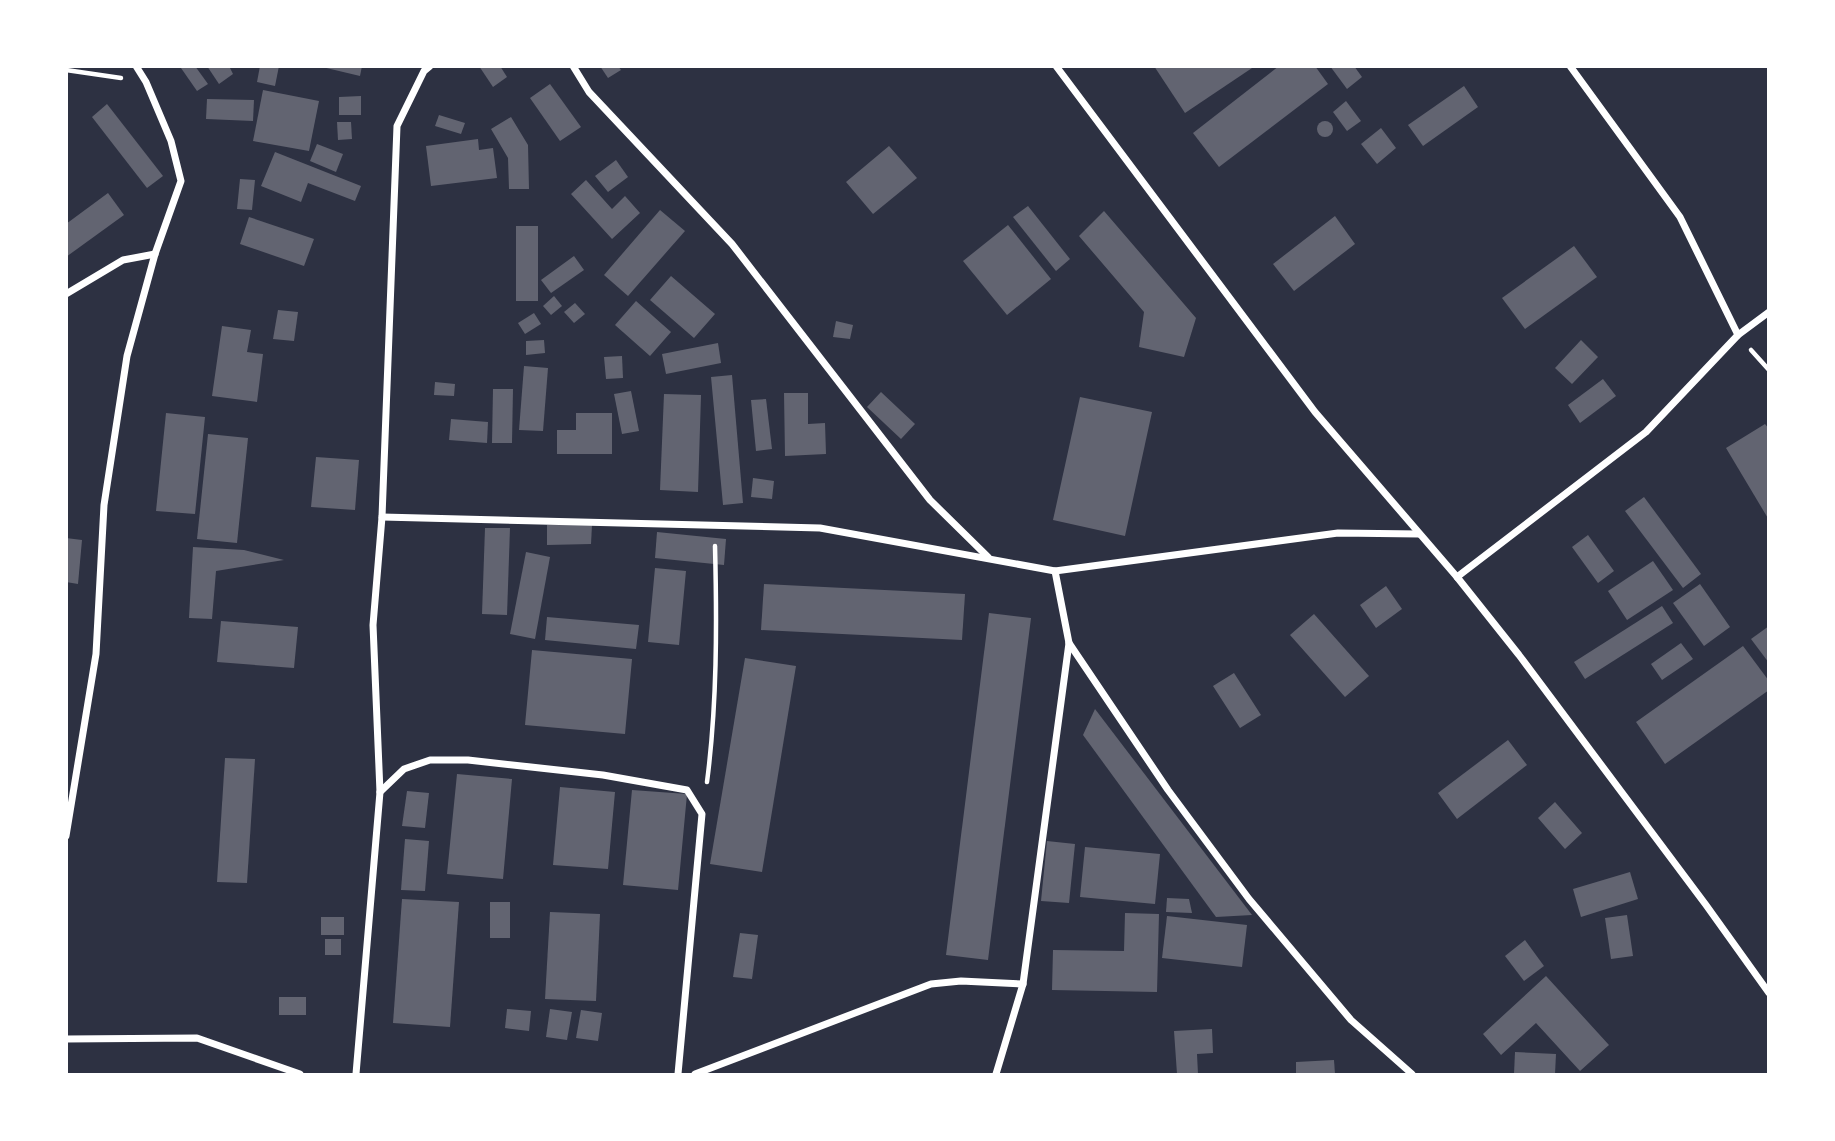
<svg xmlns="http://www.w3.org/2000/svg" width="1835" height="1141" font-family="'Source Sans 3',sans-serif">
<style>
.building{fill:#626471}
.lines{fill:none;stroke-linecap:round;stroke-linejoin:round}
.path{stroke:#fff;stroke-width:4.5}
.minor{stroke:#fff;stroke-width:7}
</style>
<rect width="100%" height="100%" fill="#2d3142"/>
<g class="building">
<path d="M182,66h13l13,18 -11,7 -16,-23z"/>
<path d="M207,66h22l4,8 -14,10z"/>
<path d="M260,66h19l-4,20 -18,-4z"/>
<path d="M318,66h44l-2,10z"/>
<path d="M479,66h21l7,11 -14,10z"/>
<path d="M600,66h18l3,4 -13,8z"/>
<path d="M1154,66h101l-70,47z"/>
<path d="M1279,66h36l13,18 -109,83 -26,-34z"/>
<path d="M1330,66h24l8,11 -15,12z"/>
<path d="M550,84l31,43 -21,14 -30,-43z"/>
<path d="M1464,86l14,21 -55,39 -15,-21z"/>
<path d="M263,90l56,11 -10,50 -56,-10z"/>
<path d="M361,96v19h-22v-18z"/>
<path d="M207,99l47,1 -1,21 -47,-2z"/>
<path d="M1346,101l15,20 -14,10 -14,-19z"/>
<path d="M107,104l56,72 -16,12 -55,-71z"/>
<path d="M439,115l26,8 -4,11 -26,-8z"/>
<path d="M511,117l17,28 1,44h-20l-1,-31 -17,-29z"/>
<circle cx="1325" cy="129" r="8"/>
<path d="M337,122h14l1,17 -14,1z"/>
<path d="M1381,128l15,20 -19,16 -16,-20z"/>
<path d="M478,139l1,11 14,-2 4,30 -66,8 -5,-40z"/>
<path d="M317,144l26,10 -7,18 -26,-11z"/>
<path d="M889,146l28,32 -44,36 -27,-32z"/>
<path d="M275,152l86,34 -6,15 -47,-18 -7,19 -40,-16z"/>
<path d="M616,160l12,17 -20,15 -13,-16z"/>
<path d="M240,179l15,1 -3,30 -15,-1z"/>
<path d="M586,180l26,29 13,-13 15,17 -28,26 -41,-45z"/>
<path d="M108,193l16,22 -58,42v-33z"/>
<path d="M1028,206l42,53 -14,12 -43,-54z"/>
<path d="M660,210l25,21 -57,65 -24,-21z"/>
<path d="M1104,211l92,107 -12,39 -45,-10 5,-35 -65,-76z"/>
<path d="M1335,216l20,28 -61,47 -21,-27z"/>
<path d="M249,217l65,22 -10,27 -64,-22z"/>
<path d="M1008,225l43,54 -44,36 -44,-54z"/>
<rect x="516" y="226" width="22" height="75"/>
<path d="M1574,246l23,31 -72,52 -23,-31z"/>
<path d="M574,256l10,14 -33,23 -10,-13z"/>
<path d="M671,276l44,38 -21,24 -44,-38z"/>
<path d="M554,296l8,10 -11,9 -8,-9z"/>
<path d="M636,301l35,31 -21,24 -35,-31z"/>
<path d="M575,303l10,11 -11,9 -10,-11z"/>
<path d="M278,310l20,2 -4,29 -21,-2z"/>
<path d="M534,313l7,11 -16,10 -7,-11z"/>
<path d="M836,321l17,4 -3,14 -17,-2z"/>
<path d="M222,326l29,4 -4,22 16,2 -6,48 -45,-6z"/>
<path d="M544,340l1,13 -19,2v-14z"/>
<path d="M1581,340l17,17 -26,27 -17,-16z"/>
<path d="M718,343l3,20 -55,11 -4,-20z"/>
<path d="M622,356l1,22 -17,1 -2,-22z"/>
<path d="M524,366l24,2 -5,63 -24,-1z"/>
<path d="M732,375l11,128 -20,2 -12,-128z"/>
<path d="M1603,379l13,17 -36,27 -12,-18z"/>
<path d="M435,382l20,2 -1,12 -20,-1z"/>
<path d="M493,389h20l-1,54h-20z"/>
<path d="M631,391l8,40 -17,3 -8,-40z"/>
<path d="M881,392l34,32 -14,15 -34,-32z"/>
<path d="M784,393h24v31l17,-1 1,31 -41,2z"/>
<path d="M664,394l37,1 -3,97 -38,-2z"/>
<path d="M1080,397l72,15 -27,124 -72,-16z"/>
<path d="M766,399l6,50 -16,2 -5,-51z"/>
<path d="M166,413l39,4 -10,97 -39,-3z"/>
<path d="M576,413h36v41h-55v-24h19z"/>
<path d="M451,419l37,3 -1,21 -38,-3z"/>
<path d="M1765,424l4,5v91l-43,-72z"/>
<path d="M208,434l40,4 -11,105 -40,-4z"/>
<path d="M316,457l43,3 -4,50 -44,-3z"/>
<path d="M753,478l21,3 -2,18 -21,-2z"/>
<path d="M1644,497l57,77 -18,14 -58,-77z"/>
<path d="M547,525h45l-1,19 -44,1z"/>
<path d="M485,528h25l-3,87 -25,-1z"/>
<path d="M657,532l69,7 -2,26 -69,-7z"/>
<path d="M1588,535l26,36 -16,12 -26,-36z"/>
<path d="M66,538l16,2 -4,44 -12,-2z"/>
<path d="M193,547l51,3 40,10 -68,11 -4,48 -23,-1z"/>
<path d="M526,552l24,5 -15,82 -25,-5z"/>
<path d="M1653,561l20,29 -46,30 -19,-29z"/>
<path d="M655,568l31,3 -7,74 -31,-3z"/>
<path d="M764,584l201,10 -3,46 -201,-10z"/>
<path d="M1700,584l30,43 -26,19 -31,-43z"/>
<path d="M1386,586l16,23 -26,19 -16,-23z"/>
<path d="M1662,606l11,17 -88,56 -11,-17z"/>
<path d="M989,613l42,5 -43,342 -42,-5z"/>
<path d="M1314,614l55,62 -24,21 -55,-62z"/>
<path d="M547,617l92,8 -3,24 -91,-9z"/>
<path d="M221,621l77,6 -4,41 -77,-6z"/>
<path d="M1769,626v37l-18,-24z"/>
<path d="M1681,643l12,16 -31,21 -11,-16z"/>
<path d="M1743,646l26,35v9l-104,74 -29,-42z"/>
<path d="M532,650l100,9 -7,75 -100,-9z"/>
<path d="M745,658l51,8 -34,206 -52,-8z"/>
<path d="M1234,673l27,42 -21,13 -27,-42z"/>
<path d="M1095,709l157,206 -36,2 -133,-182z"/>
<path d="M1508,740l19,25 -70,54 -19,-26z"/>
<path d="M225,758l30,1 -8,124 -30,-1z"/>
<path d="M457,774l55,5 -9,100 -56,-5z"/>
<path d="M560,787l55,5 -7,77 -55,-4z"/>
<path d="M632,790l55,4 -9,96 -55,-5z"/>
<path d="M407,791l22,2 -4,35 -23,-2z"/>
<path d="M1555,802l27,31 -17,16 -27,-31z"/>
<path d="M405,839l24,2 -4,50 -24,-1z"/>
<path d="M1047,841l28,3 -6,59 -28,-2z"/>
<path d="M1085,847l75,7 -5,50 -75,-7z"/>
<path d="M1630,872l8,27 -57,18 -8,-28z"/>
<path d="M1167,898l22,1 3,14 -26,-1z"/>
<path d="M402,899l57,3 -9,125 -57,-4z"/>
<rect x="490" y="902" width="20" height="36"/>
<path d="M550,912l50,2 -4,87 -51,-2z"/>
<path d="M1125,913l34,1 -2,78 -105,-2 1,-40 71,1z"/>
<path d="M1627,915l6,41 -22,3 -6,-41z"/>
<path d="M1167,916l80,9 -5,42 -80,-9z"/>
<rect x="321" y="917" width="23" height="18"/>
<path d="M740,933l18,2 -6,44 -19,-2z"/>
<rect x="325" y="939" width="16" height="16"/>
<path d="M1525,940l19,26 -20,15 -19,-25z"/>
<path d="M1546,976l63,69 -29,26 -44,-48 -35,32 -18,-21z"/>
<rect x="279" y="997" width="27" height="18"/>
<path d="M507,1009l24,2 -2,20 -24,-3z"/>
<path d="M550,1009l22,3 -5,28 -21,-3z"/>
<path d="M581,1010l21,3 -4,28 -22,-3z"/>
<path d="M1212,1029l1,24 -16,1 1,20h-21l-3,-43z"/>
<path d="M1515,1052l41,2 -1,20h-41z"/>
<path d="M1334,1060l1,14h-39v-12z"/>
</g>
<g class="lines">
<g class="path">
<path d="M66,70l55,8"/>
<path d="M1751,350l18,20"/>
<path d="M707,782c10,-77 10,-157 8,-236"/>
</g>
<g class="minor">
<path d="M573,66l16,26 143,152 198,256 58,57"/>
<path d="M1056,66l259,346 142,165 62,78 187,250 63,88"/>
<path d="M1570,66l110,151 58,118"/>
<path d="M66,294l57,-34 32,-6"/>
<path d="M382,517l438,11 235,43 283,-38 81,1"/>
<path d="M1457,577l189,-145 92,-97 31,-23"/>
<path d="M1069,643l99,147 81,109 102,121 61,54"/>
<path d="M380,792l24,-23 26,-9h38l135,15 84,15 15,24 -24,260"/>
<path d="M66,836l30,-182 8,-149 23,-149 28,-102 26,-73 -10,-40 -25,-59 -10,-16"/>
<path d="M66,1039l131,-1 103,36"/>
<path d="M356,1074l24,-282 -7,-167 9,-108 15,-391 27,-55 6,-5"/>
<path d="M695,1074l236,-90 30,-3 62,3"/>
<path d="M996,1074l27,-90 46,-341 -14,-72"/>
</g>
</g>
<rect width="1835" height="1141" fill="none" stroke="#ffffff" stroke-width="136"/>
</svg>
